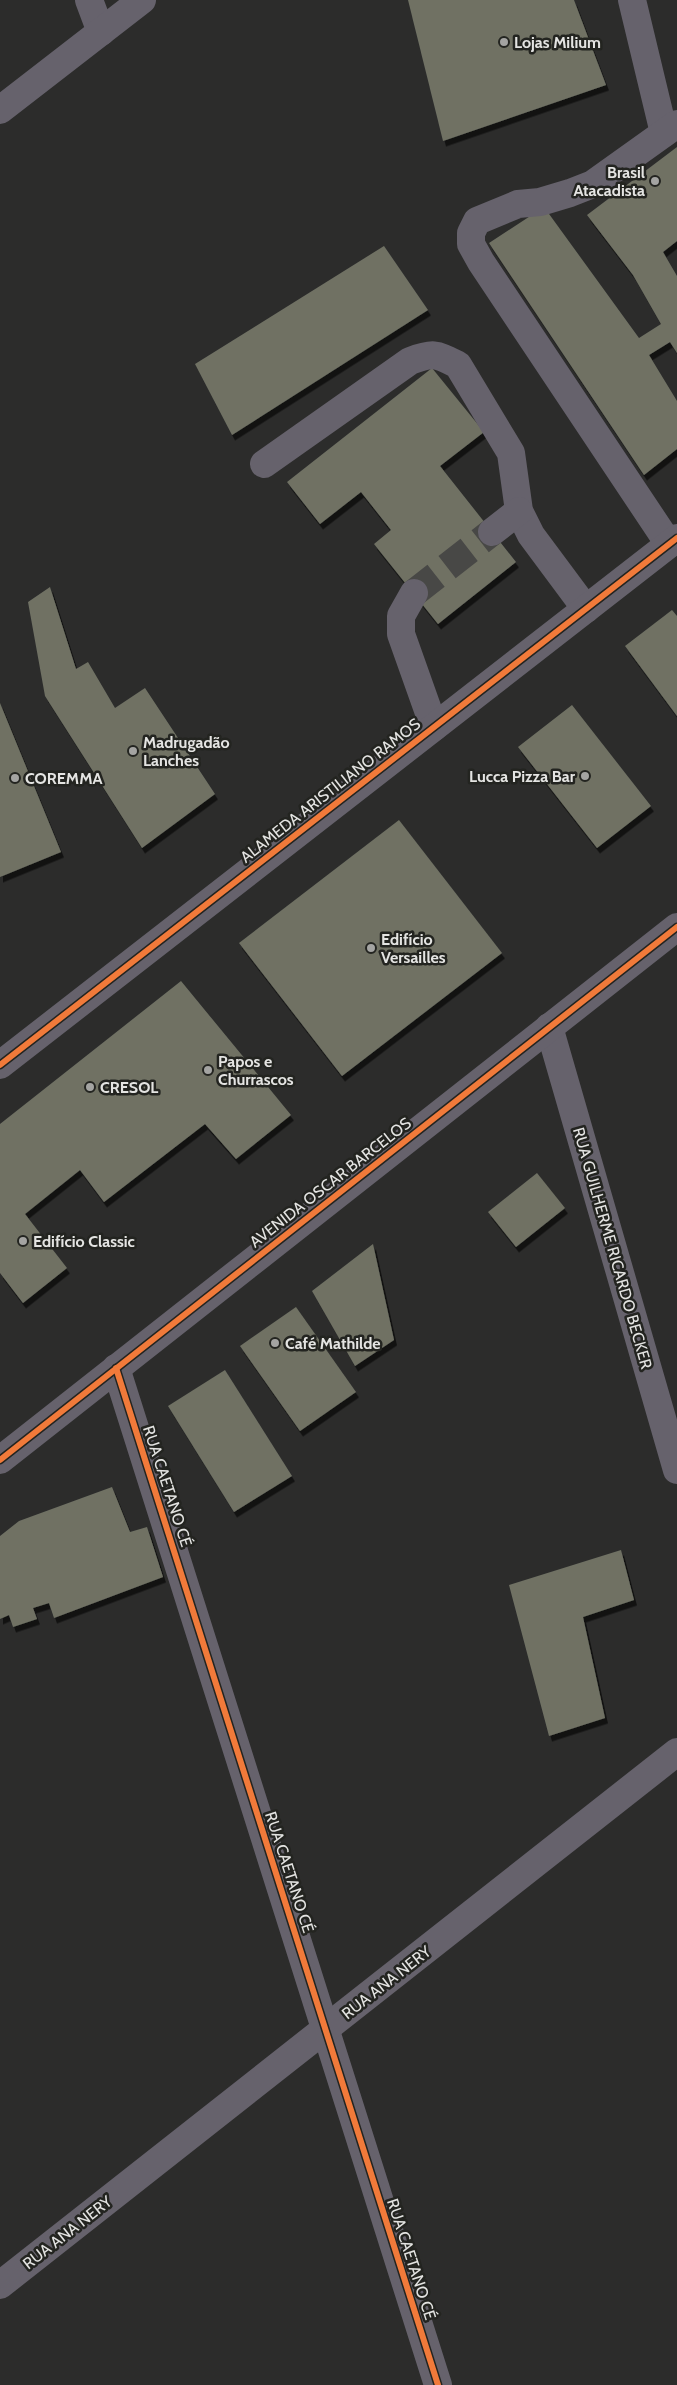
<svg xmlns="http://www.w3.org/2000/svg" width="677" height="2385" font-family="Cabin,sans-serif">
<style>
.building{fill:#6f7164;filter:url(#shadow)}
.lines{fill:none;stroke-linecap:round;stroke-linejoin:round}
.minor-tunnel{stroke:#484846;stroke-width:28;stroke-dasharray:28 14;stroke-linecap:butt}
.minor{stroke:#66626c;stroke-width:28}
.major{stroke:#66626c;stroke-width:28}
.cycleway-casing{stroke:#232420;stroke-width:9}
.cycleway{stroke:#f17a3a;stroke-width:6}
.poi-dot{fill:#a4a4a2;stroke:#232420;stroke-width:2}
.labels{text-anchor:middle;stroke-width:5;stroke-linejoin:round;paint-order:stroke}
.poi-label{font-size:16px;font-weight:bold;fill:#e4e4e2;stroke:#232420;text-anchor:start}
.street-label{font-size:16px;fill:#e4e4e2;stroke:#232420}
</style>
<defs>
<filter id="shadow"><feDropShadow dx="3" dy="5.5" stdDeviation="0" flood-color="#0009"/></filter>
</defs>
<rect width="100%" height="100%" fill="#2c2c2b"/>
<g class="building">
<path d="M408,0h166l32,85 -163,56z"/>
<path d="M677,147v94l-14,11 14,24v77l-7,-11 -21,13 28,46v48l-33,26 -155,-232 55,-36 95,131 22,-14 -28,-49 -46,-60z"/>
<path d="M384,246l44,64 -196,125 -37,-71z"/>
<path d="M432,368l52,64 -44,34 76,96 -78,62 -64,-80 17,-14 -30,-38 -41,32 -33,-42z"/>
<path d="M50,587l26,82 12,-7 27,46 30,-20 70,106 -73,54 -97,-152 -17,-94z"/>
<path d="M672,610l5,6v100l-52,-70z"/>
<path d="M0,703l61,149 -61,25z"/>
<path d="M572,705l79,101 -54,42 -79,-101z"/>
<path d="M399,820l103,133 -160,123 -103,-133z"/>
<path d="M181,981l110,134 -55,44 -31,-35 -101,78 -24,-32 -55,44 42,54 -44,35 -23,-30v-149z"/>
<path d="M537,1173l28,35 -49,39 -28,-35z"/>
<path d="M373,1244l21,96 -39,26 -43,-75z"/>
<path d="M296,1307l60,85 -56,39 -60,-85z"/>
<path d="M225,1370l67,106 -58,36 -66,-106z"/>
<path d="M112,1487l18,45 17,-5 16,50 -109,41 -5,-15 -16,5 4,11 -24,8 -4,-12 -9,4v-83l19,-15z"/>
<path d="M621,1550l13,50 -51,17 22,101 -56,18 -40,-151z"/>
</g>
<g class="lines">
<path class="minor-tunnel" d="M414,593l78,-61"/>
<g class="minor">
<path d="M89,0l12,32"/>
<path d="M632,0l32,133"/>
<path d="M0,110l142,-110"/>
<path d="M264,464l146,-103c24,-9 26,-7 48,4l53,88 8,58 12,24 55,74"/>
<path d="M492,532l27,-21"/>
<path d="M669,544l-188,-282 -10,-18v-11l6,-12 41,-17 22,-2 30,-9 23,-9 84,-60"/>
<path d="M414,593l-13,23v18l33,93"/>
<path d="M549,1027l128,443"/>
<path d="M116,1368l322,1017"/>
<path d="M0,2285l677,-533"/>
</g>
<g class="major">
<path d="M0,1065l677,-527"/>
<path d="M0,1460l677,-533"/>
</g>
<defs>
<g id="cycleway">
<path d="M0,1065l677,-527"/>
<path d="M116,1368l322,1017"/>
<path d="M0,1460l677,-533"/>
</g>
</defs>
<use href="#cycleway" class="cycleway-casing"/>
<use href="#cycleway" class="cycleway"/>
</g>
<g class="poi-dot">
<circle cx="504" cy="42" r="5"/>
<circle cx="655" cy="181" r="5"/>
<circle cx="133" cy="751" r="5"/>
<circle cx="585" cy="776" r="5"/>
<circle cx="15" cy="778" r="5"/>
<circle cx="371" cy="948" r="5"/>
<circle cx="208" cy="1070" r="5"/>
<circle cx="90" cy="1087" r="5"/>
<circle cx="23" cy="1241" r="5"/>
<circle cx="275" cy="1343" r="5"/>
</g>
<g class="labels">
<g class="poi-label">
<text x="514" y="48">Lojas Milium</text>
<text x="645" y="178" text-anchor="end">Brasil<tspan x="645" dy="18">Atacadista</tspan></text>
<text x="143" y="748">Madrugadão<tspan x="143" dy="18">Lanches</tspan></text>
<text x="575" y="782" text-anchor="end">Lucca Pizza Bar</text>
<text x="25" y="784">COREMMA</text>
<text x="381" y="945">Edifício<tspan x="381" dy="18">Versailles</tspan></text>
<text x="218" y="1067">Papos e<tspan x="218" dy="18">Churrascos</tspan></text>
<text x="100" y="1093">CRESOL</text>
<text x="33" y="1247">Edifício Classic</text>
<text x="285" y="1349">Café Mathilde</text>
</g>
<g class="street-label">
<text transform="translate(330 790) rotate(-38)" y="6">ALAMEDA ARISTILIANO RAMOS</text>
<text transform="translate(330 1182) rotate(-38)" y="6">AVENIDA OSCAR BARCELOS</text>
<text transform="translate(613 1248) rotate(74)" y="6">RUA GUILHERME RICARDO BECKER</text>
<text transform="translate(168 1486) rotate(72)" y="6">RUA CAETANO CÉ</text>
<text transform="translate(290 1872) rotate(72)" y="6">RUA CAETANO CÉ</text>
<text transform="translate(386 1982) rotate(-38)" y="6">RUA ANA NERY</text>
<text transform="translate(67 2232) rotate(-38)" y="6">RUA ANA NERY</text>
<text transform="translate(412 2259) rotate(72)" y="6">RUA CAETANO CÉ</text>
</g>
</g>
</svg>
